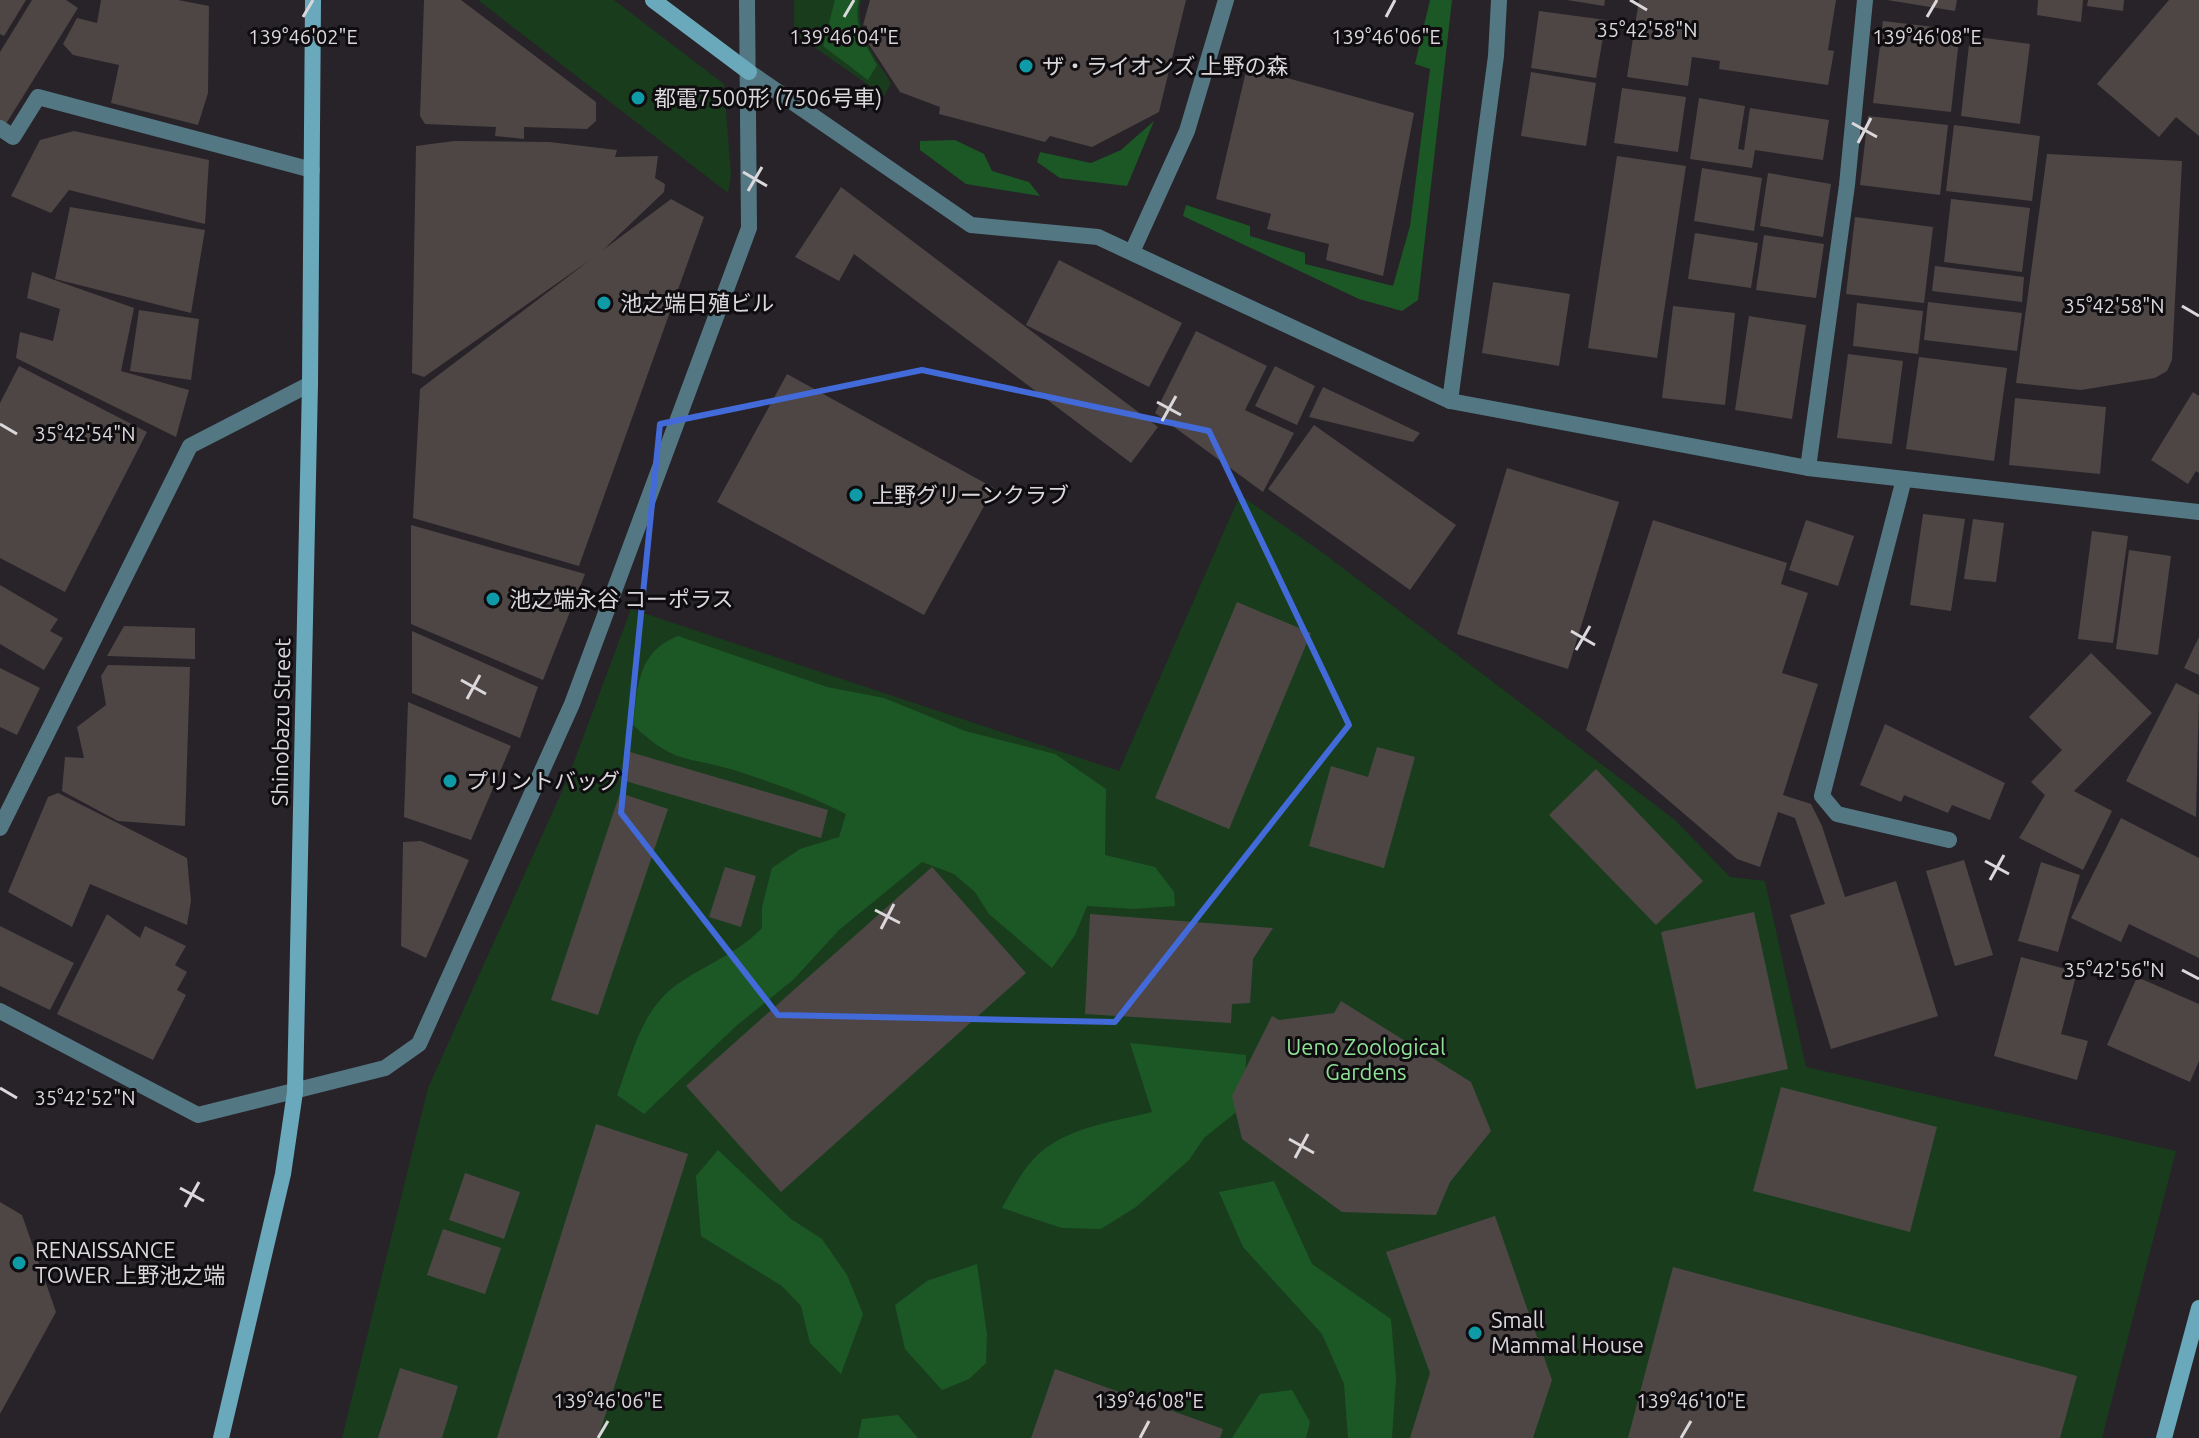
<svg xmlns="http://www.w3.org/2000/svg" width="2199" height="1438" font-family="Ubuntu,'Noto Sans JP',sans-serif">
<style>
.green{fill:#193c1d}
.forest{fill:#1c5825}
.building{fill:#4e4645}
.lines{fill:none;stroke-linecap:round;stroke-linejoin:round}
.lane{stroke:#537884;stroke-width:16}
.street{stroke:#537884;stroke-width:16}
.secondary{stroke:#6aa8bb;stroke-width:16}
.marked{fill:none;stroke:#436ad9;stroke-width:6;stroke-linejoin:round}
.ticks{fill:none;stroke:#dbd8dc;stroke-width:3}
.culture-dot{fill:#0f9aa8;stroke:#0f0d10;stroke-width:3}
.labels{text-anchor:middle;stroke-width:6;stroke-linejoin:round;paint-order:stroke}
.poi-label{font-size:22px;fill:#dbd8dc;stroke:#0f0d10;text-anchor:start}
.street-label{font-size:22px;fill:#dbd8dc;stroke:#0f0d10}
.park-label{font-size:22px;fill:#90e297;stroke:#0f0d10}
.ticks-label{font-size:20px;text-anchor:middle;fill:#dbd8dc;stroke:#0f0d10;stroke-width:6;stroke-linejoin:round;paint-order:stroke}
</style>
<rect width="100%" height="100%" fill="#272329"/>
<g class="green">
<path d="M478,0h136l110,84 7,91 -3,18z"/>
<path d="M794,0h67c-7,32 14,57 30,83l-7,13 -90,-63z"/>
<path d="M1240,495l83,58 352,267 55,57 35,4 41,186 370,84 -74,287h-1760l86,-350 140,-310 63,-169 488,162z"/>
</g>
<g class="forest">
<path d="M835,0h24c-6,25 6,44 18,65l-9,15 -45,-34z"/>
<path d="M1430,0h22l-34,300 -16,11 -43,-12 -176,-83 3,-11 64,21v10l55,17v11l88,22 17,-60 20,-157 -15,-5z"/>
<path d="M1154,121l-27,65 -67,-8 -23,-16 3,-10 51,11 30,-13z"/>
<path d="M955,140l29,14 8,17 37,11 11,14 -74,-12 -46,-34v-9z"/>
<path d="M678,636l149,51 57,11 81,33 90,23 51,35 -1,66 50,12 19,25 1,14 -41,3 -47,-3 -12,29 -23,33 -63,-54 -14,-22 -21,-18 -32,-12 -83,68 -46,50 -57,46 -92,88 -27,-19c12,-31 21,-71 44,-96 23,-27 72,-40 101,-71v-21l10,-39 28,-19 39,-12 7,-23c-34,-18 -73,-31 -109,-43 -52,-16 -60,-5 -104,-46 5,-39 4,-73 45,-89z"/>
<path d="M1130,1043l116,12 -1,50 -41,33 -15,22 -53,47 -35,22 -39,-1 -60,-20c11,-19 22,-42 39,-56 29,-25 75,-31 111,-40z"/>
<path d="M718,1150l73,69 31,20 25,36 16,39 -22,60 -31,-31 -9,-37 -19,-20 -81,-50 -5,-60z"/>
<path d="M1274,1181l38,83 79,55 5,59 -4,60h-44l-4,-54 -22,-50 -79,-87 -24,-55z"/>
<path d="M977,1264l10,71 -1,28 -17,16 -27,11 -37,-41 -10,-44 32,-24z"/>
<path d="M1292,1390l18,32 -4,16h-74l28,-44z"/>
<path d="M898,1415l20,23h-60l4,-19z"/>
</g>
<g class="building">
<path d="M0,0h26l-22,36 -4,-2z"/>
<path d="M32,0h34l12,8 -74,119 -4,-3v-72z"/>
<path d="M101,0h77l31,6 -1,87 -10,32 -87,-22 8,-38 -46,-10 -10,-11 14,-26 20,5z"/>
<path d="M424,0h37l135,102v19l-9,8 -63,-2v12l-29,-3 1,-9 -71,-3 -5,-8z"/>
<path d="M870,0h316l-27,112 -67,35 -42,-11 -5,6 -106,-28 1,-7 -40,-15 -34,-52 1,-14 -4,-1z"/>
<path d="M1567,0h38l-1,6z"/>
<path d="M1639,0h197l-8,50 6,1 -6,34 -109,-16 1,-8 -28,-4 -4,29 -61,-9z"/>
<path d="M1887,0h70l-2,11z"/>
<path d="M2038,0h45l-2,22 -44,-7z"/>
<path d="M2088,0h36l-1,11 -36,-5z"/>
<path d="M2169,0h30v136l-23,-19 -17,20 -62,-53z"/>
<path d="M1539,11l67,9 -10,58 -65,-10z"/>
<path d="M1883,21l77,9 -9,82 -78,-9z"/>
<path d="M1970,36l60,8 -10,80 -59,-8z"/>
<path d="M1247,67l167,46 -31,163 -57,-16 3,-16 -62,-15 4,-15 -55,-15z"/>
<path d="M1531,72l65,11 -10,63 -65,-10z"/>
<path d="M1622,88l64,9 -8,55 -64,-9z"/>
<path d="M1699,98l46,8 -7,43 6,1 6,-42 79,12 -6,40 -68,-10 -3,18 -62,-9z"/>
<path d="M1868,116l80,9 -8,70 -80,-10z"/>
<path d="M1954,125l86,11 -8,65 -86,-10z"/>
<path d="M74,131l135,29 -4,64 -136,-34 -18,23 -40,-17 29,-56z"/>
<path d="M454,141l95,1 68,8 -2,7 43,-1 -3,22 10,6 -1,8 -61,58 68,-51 33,18 -125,349 -166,-48 7,-129 170,-129 -166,117 -12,-4 4,-227z"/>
<path d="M2047,154l135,7 -10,199 -5,11 -12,7 -74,12 -65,-7z"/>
<path d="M1617,156l69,10 -29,192 -69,-10z"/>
<path d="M1702,168l60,10 -8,53 -60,-10z"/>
<path d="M1768,173l63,11 -8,53 -63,-11z"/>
<path d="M841,187l317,240 -27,36 -277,-209 -15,27 -44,-24z"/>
<path d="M1951,199l79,9 -8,64 -78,-10z"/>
<path d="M70,207l135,23 -14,83 -136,-34z"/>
<path d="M1855,217l78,10 -9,76 -78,-9z"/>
<path d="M1695,233l63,10 -7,45 -63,-9z"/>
<path d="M1764,235l60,9 -8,54 -60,-8z"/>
<path d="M1059,260l123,63 -33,64 -123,-62z"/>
<path d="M1935,266l89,11 -2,25 -90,-11z"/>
<path d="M32,272l102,36 -13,63 68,19 -13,47 -160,-79 4,-26 33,9 7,-32 -33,-11z"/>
<path d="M1493,282l77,12 -11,72 -77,-13z"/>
<path d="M1928,302l94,11 -5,38 -93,-11z"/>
<path d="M1857,303l66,8 -5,43 -65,-8z"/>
<path d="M1673,306l62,7 -10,92 -63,-7z"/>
<path d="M139,310l60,9 -8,61 -61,-9z"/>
<path d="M1749,316l57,9 -14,94 -57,-9z"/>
<path d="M1196,331l71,35 -22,44 49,23 -31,59 -108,-79z"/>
<path d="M1848,354l55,7 -11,83 -55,-6z"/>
<path d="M1919,357l88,11 -13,93 -88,-12z"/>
<path d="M19,366l128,66 -82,160 -65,-34v-155z"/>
<path d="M1275,366l40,20 -18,39 -42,-19z"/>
<path d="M787,374l207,114 -70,127 -207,-113z"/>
<path d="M1323,387l97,46 -7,9 -104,-25z"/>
<path d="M2193,392l6,4v77l-3,-2 -8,13 -37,-24z"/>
<path d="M2015,398l91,9 -6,67 -91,-9z"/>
<path d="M1314,425l142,100 -46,65 -142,-101z"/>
<path d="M1507,468l112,34 -51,167 -111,-35z"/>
<path d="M1923,514l42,5 -14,92 -41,-6z"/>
<path d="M1973,519l31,4 -8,59 -32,-3z"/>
<path d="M1653,520l134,43 -6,21 27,9 -26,80 36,11 -35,111 28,9 11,22 23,71 51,-16 42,135 -107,33 -41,-134 35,-11 -30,-86 -17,-6 -18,55 -23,-8 -151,-129z"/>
<path d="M1806,520l48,16 -16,50 -49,-16z"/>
<path d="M411,525l174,49 -42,106 -132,-56z"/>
<path d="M2092,531l36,5 -15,107 -35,-4z"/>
<path d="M2129,550l42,6 -13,99 -42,-6z"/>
<path d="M0,585l58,34 -8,12 13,7 -19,32 -44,-26z"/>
<path d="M1237,602l74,31 -82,196 -74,-31z"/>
<path d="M124,626l71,2v31l-88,-3z"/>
<path d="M412,631l126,56 -18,51 -108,-45z"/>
<path d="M2199,637v38l-15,-7z"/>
<path d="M2091,653l61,60 -78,78 38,20 -29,59 -64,-32 26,-43 -14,-13 31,-32 -33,-33z"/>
<path d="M108,665l82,2 -5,159 -67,-5 -56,-30 3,-34 19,1 -7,-31 29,-22 -5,-29z"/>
<path d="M0,668l40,20 -23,47 -17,-8z"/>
<path d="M2176,683l23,12 -3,122 -70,-36z"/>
<path d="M408,702l103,44 -40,94 -67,-23z"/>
<path d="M1885,724l120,59 -15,37 -38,-15 -4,8 -44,-18 -3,7 -41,-17z"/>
<path d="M1377,747l38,10 -31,111 -75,-22 22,-80 37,11z"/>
<path d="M630,752l198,58 -7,28 -199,-58z"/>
<path d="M1596,769l107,112 -47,44 -107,-110z"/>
<path d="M58,793l129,65 4,43 -4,24 -97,-41 -18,43 -64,-35 40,-95z"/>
<path d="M620,793l48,16 -70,206 -47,-15z"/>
<path d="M2121,818l78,40v100l-70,-34 -8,18 -50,-24z"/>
<path d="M421,841l48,19 -43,98 -25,-12 2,-104z"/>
<path d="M1964,860l29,95 -38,11 -29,-95z"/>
<path d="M2041,862l39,13 -22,77 -40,-11z"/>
<path d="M725,867l31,9 -15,51 -32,-10z"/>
<path d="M932,867l94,106 -245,219 -95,-106z"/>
<path d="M1754,912l34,157 -92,20 -35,-157z"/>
<path d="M107,914l33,24 5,-12 41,20 -11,19 12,7 -10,18 9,5 -33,65 -96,-46z"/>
<path d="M1090,914l183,14 -20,31 -3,44 -18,1 -1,19 -146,-9z"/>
<path d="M0,926l74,37 -24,47 -50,-24z"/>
<path d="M2021,957l56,15 -16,62 27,7 -11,39 -83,-24z"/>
<path d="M2137,977l62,27v57l-9,21 -83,-37z"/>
<path d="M1341,1001l130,81 20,49 -41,51 -14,33 -94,-3 -100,-73 -10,-43 40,-80 7,4 55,-7z"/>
<path d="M1781,1087l156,40 -27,105 -157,-41z"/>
<path d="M596,1124l92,30 -90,284h-101z"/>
<path d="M465,1173l55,19 -16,47 -55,-19z"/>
<path d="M0,1202l22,13 34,97 -56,102z"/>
<path d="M1495,1216l57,164 -19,58h-123l20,-65 -44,-121z"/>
<path d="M443,1229l58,19 -16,46 -58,-19z"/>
<path d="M1673,1267l404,109 -17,62h-432z"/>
<path d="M400,1368l58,18 -16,52h-64z"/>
<path d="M1055,1369l168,60 -3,9h-189z"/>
</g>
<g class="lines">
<g class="lane">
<path d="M0,128l13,9 25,-40 274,73"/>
<path d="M1132,252l55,-121 39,-131"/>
<path d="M1808,468l39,-283 18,-185"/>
<path d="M1904,479l-82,317 15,18 112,26"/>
<path d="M0,828l190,-382 120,-62"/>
</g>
<g class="street">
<path d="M749,72l222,153 127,12 352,164 358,67 391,44"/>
<path d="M1450,401l46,-345 3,-56"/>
<path d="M0,1011l198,104 187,-47 34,-24 153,-340 177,-476 -2,-228"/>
</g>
<g class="secondary">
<path d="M653,0l96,72"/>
<path d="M221,1438l62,-264 12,-82 15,-708 3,-384"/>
<path d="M2164,1438l35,-130"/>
</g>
</g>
<path class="marked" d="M922,370l287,61 140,294 -234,297 -337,-7 -157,-202 39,-389z"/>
<path class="ticks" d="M1630,0l17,10M303,17l10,-17M844,17l10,-17M1386,17l9,-17M1927,17l10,-17M1852,123l25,14M1858,143l13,-25M743,172l24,14M748,191l14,-24M2182,306l17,10M1157,402l24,13M1162,421l14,-25M0,424l17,10M1571,631l24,14M1576,650l14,-24M461,680l25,14M467,699l13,-24M1985,861l24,13M1990,880l14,-25M875,910l25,13M881,929l13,-25M2182,970l17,9M0,1088l17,10M1289,1139l25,14M1295,1158l13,-24M180,1188l24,13M185,1207l14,-25M598,1438l10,-17M1140,1438l9,-17M1681,1438l10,-17"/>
<g class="culture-dot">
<circle cx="1026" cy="66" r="8"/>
<circle cx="638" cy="98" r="8"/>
<circle cx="604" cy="303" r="8"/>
<circle cx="856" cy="495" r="8"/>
<circle cx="493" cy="599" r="8"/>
<circle cx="450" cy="781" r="8"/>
<circle cx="19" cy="1263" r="8"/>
<circle cx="1475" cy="1333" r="8"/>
</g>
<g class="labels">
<g class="poi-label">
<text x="1042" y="74">ザ・ライオンズ 上野の森</text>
<text x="654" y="106">都電7500形 (7506号車)</text>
<text x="620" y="311">池之端日殖ビル</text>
<text x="872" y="503">上野グリーンクラブ</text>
<text x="509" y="607">池之端永谷 コーポラス</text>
<text x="466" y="789">プリントバッグ</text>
<text x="35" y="1258">RENAISSANCE<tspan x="35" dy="25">TOWER 上野池之端</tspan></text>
<text x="1491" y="1328">Small<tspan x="1491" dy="25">Mammal House</tspan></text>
</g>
<g class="street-label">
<text transform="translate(281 722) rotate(-89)" y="8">Shinobazu Street</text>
</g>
<g class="park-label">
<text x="1366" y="1055">Ueno Zoological<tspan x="1366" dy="25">Gardens</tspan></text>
</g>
</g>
<g class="ticks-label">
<text x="1647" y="37">35°42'58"N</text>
<text x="303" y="44">139°46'02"E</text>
<text x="844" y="44">139°46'04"E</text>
<text x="1386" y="44">139°46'06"E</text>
<text x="1927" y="44">139°46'08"E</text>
<text x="2114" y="313">35°42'58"N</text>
<text x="85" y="441">35°42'54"N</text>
<text x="2114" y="977">35°42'56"N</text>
<text x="85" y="1105">35°42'52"N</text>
<text x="608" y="1408">139°46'06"E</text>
<text x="1149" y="1408">139°46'08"E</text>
<text x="1691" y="1408">139°46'10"E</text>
</g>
</svg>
